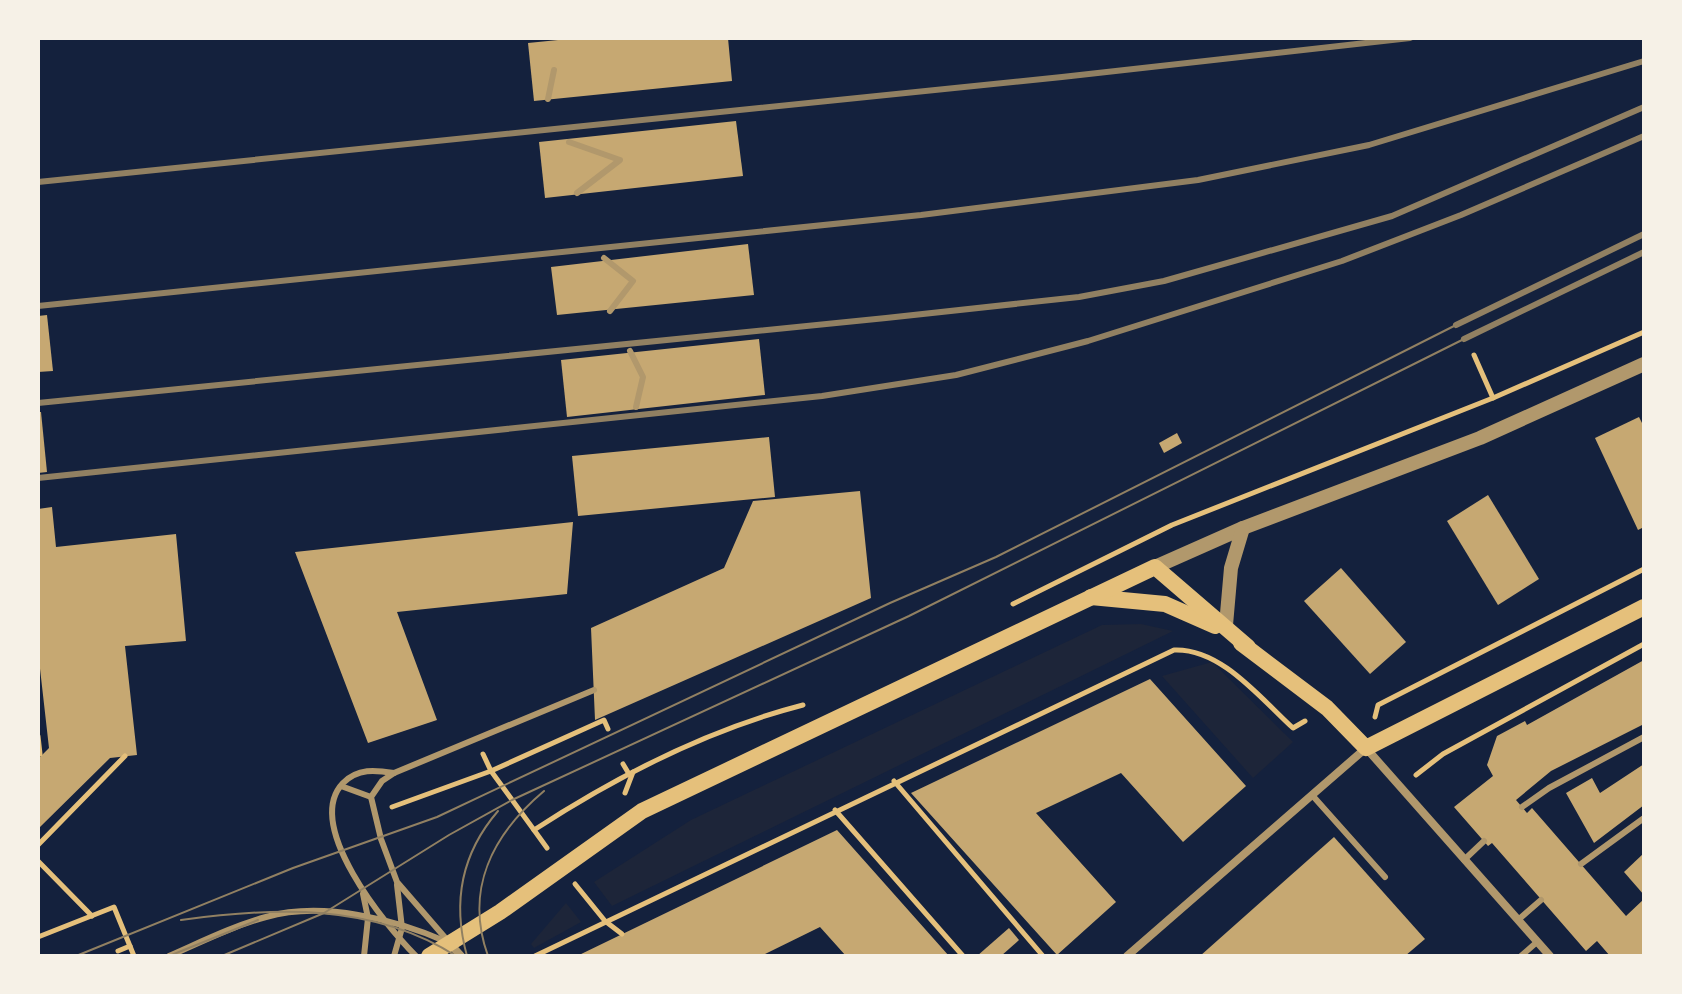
<svg xmlns="http://www.w3.org/2000/svg" width="1682" height="994" font-family="'Times New Roman',serif">
<style>
.green{fill:#1d2539}
.building{fill:#c6a872}
.lines{fill:none;stroke-linecap:round;stroke-linejoin:round}
.path{stroke:#e5c07b;stroke-width:5}
.service{stroke:#b1986c;stroke-width:6}
.minor{stroke:#b1986c;stroke-width:8}
.tertiary{stroke:#b1986c;stroke-width:14}
.secondary{stroke:#e5c07b;stroke-width:16}
.tram{stroke:#918062;stroke-width:2}
.rail{stroke:#918062;stroke-width:6}
</style>
<rect width="100%" height="100%" fill="#14213d"/>
<g class="green">
<path d="M1141,624l32,7 -561,275 -18,-24 97,-62 411,-195z"/>
<path d="M1212,662l81,80 -40,36 -91,-102z"/>
<path d="M566,903l15,19 -47,26 -3,-4z"/>
</g>
<g class="building">
<path d="M578,38h150l4,43 -198,20 -6,-58z"/>
<path d="M736,121l7,55 -198,22 -6,-56z"/>
<path d="M748,244l6,51 -197,20 -6,-48z"/>
<path d="M47,315l6,56 -15,1v-56z"/>
<path d="M759,339l6,56 -198,22 -6,-57z"/>
<path d="M38,412h3l6,60 -9,1z"/>
<path d="M1639,417l5,10v100l-6,3 -43,-92z"/>
<path d="M1177,433l5,10 -18,10 -5,-10z"/>
<path d="M769,437l6,60 -197,19 -6,-60z"/>
<path d="M860,491l11,107 -276,122 -4,-92 133,-60 29,-67z"/>
<path d="M1488,495l51,84 -41,26 -51,-84z"/>
<path d="M52,507l4,40 120,-13 10,107 -61,5 12,109 -27,3 -72,71v-70l11,-11 -11,-97v-142z"/>
<path d="M573,522l-6,72 -170,18 40,108 -69,23 -73,-191z"/>
<path d="M1341,568l65,74 -36,32 -66,-73z"/>
<path d="M1644,660v64l-93,47 -35,29 11,13 5,-5 94,108 18,-17v57h-34l-13,-15 -11,10 -94,-108 -4,3 -34,-39 39,-31 -6,-11 10,-29 28,-15 2,4z"/>
<path d="M1150,679l96,107 -63,56 -62,-69 -85,40 80,89 -59,53 -146,-162z"/>
<path d="M1644,764v41l-50,38 -28,-50 26,-15 8,15z"/>
<path d="M837,830l112,126h-103l-26,-29 -59,29h-184z"/>
<path d="M1334,837l91,102 -20,17h-205z"/>
<path d="M1644,853v42l-20,-23z"/>
<path d="M1009,928l10,12 -18,16h-24z"/>
</g>
<g class="lines">
<g class="path">
<path d="M1474,355l19,43"/>
<path d="M1013,604l159,-79 321,-127 151,-66"/>
<path d="M1375,717l3,-12 266,-136"/>
<path d="M38,736l2,18"/>
<path d="M483,754l8,17 43,59c83,-54 172,-100 269,-125"/>
<path d="M623,764l6,10"/>
<path d="M1416,775l27,-21 201,-110"/>
<path d="M894,781l149,175"/>
<path d="M625,793l8,-21"/>
<path d="M392,807l99,-36 113,-51 4,9"/>
<path d="M835,810l128,146"/>
<path d="M534,830l13,18"/>
<path d="M38,845l87,-89"/>
<path d="M38,861l54,55"/>
<path d="M575,884l30,37 17,13"/>
<path d="M38,937l76,-30 20,49"/>
<path d="M118,951l12,-5"/>
<path d="M535,956l639,-306c47,-2 86,48 119,78l12,-7"/>
</g>
<g class="service">
<path d="M548,99l6,-29"/>
<path d="M569,142l51,18 -43,33"/>
<path d="M604,258l29,23 -23,30"/>
<path d="M630,351l13,26 -7,30"/>
<path d="M394,773c-19,-3 -36,-5 -51,10 -40,42 42,142 73,173"/>
<path d="M341,786l30,11"/>
<path d="M1312,795l73,82"/>
<path d="M1522,807l27,-19 95,-51"/>
<path d="M1464,860l20,-19"/>
<path d="M1581,864l63,-46"/>
<path d="M363,894l5,24 -4,38"/>
<path d="M1518,920l23,-20"/>
<path d="M448,941l-51,-59 -16,-43 -10,-42 11,-16 12,-8 200,-83"/>
<path d="M169,956c32,-14 64,-30 97,-39 56,-16 129,2 181,25"/>
<path d="M394,956l8,-28 -5,-43"/>
<path d="M1521,956l16,-14"/>
</g>
<g class="minor">
<path d="M450,944l11,12"/>
<path d="M1127,956l239,-208 184,208"/>
</g>
<g class="tertiary">
<path d="M1155,567l88,-39 237,-90 164,-74"/>
<path d="M1226,625l5,-57 12,-40"/>
</g>
<g class="secondary">
<path d="M1091,597l74,7 50,22"/>
<path d="M1241,643l86,65 39,40 278,-141"/>
<path d="M429,956l71,-44 142,-101 513,-244 93,80"/>
</g>
<g class="tram">
<path d="M181,920c94,-13 192,-17 275,36"/>
<path d="M76,956l217,-88 144,-51 453,-214 106,-46 460,-232"/>
<path d="M169,956l89,-36"/>
<path d="M222,956l102,-43 125,-78 63,-35 397,-184 555,-277"/>
<path d="M467,956c-15,-54 -6,-102 31,-145"/>
<path d="M488,956c-24,-67 5,-122 56,-165"/>
</g>
<g class="rail">
<path d="M38,182l1024,-105 348,-39"/>
<path d="M38,306l883,-91 277,-35 171,-35 275,-84"/>
<path d="M1456,325l188,-91"/>
<path d="M1464,339l180,-87"/>
<path d="M38,403l848,-85 193,-21 85,-16 228,-65 252,-109"/>
<path d="M38,478l784,-82 134,-21 132,-34 254,-80 119,-46 183,-79"/>
</g>
</g>
<rect width="1682" height="994" fill="none" stroke="#f6f1e7" stroke-width="80"/>
</svg>
